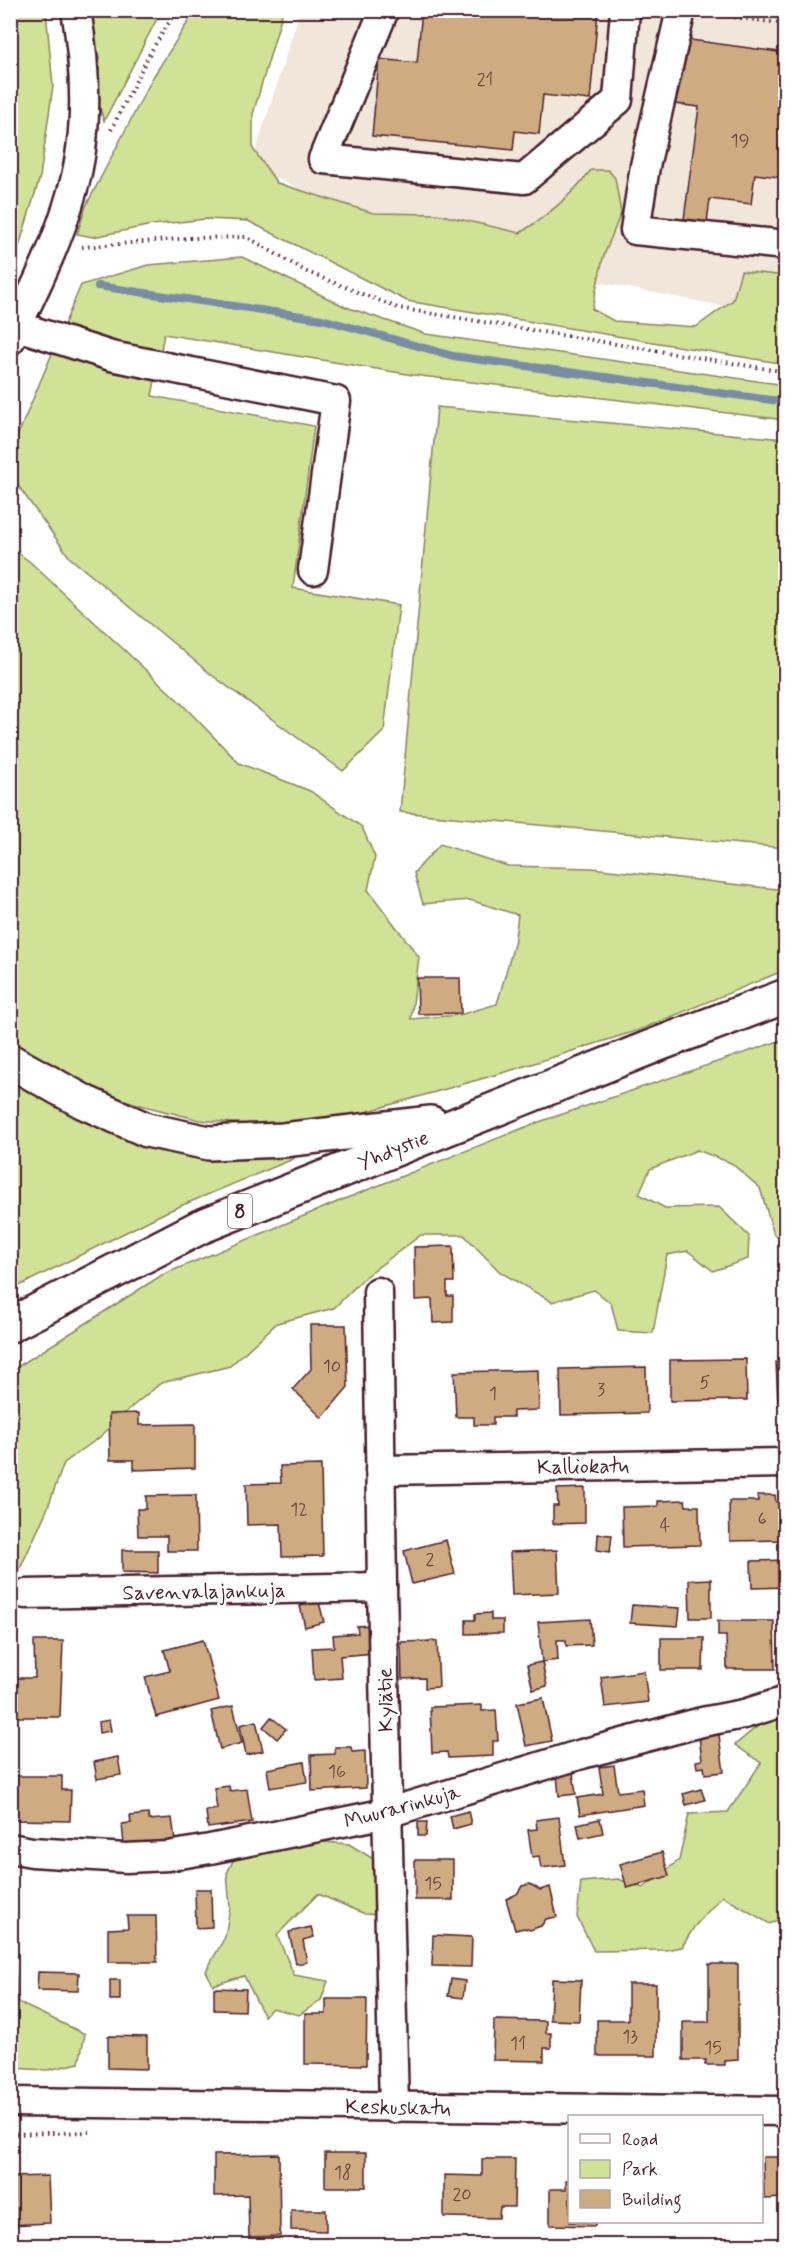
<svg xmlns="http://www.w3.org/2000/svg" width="796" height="2256" font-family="Mynerve,sans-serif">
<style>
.built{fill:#f0e6d9}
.green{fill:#cfe296;stroke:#8c8060;stroke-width:1.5}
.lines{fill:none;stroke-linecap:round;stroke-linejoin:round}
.stream{stroke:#788ca5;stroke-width:8}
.building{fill:#ceab81;stroke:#4a1f2b;stroke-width:1.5}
.minor-casing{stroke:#4a1f2b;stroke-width:33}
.highway-casing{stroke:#4a1f2b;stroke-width:38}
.path{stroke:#4a1f2b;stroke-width:4;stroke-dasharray:1.5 4.5;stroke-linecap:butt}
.minor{stroke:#fff;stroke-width:28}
.highway{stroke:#fff;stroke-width:33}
.labels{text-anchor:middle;stroke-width:5;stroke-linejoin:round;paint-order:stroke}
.number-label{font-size:18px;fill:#6b4240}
.shield{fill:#fff;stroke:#80626b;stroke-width:1.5}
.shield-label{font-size:20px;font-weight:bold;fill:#4a1f2b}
.street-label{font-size:21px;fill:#4a1f2b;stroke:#fff}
</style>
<rect width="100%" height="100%" fill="#fff"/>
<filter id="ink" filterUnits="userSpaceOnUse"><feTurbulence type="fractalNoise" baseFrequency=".0167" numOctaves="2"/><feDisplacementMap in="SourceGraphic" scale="12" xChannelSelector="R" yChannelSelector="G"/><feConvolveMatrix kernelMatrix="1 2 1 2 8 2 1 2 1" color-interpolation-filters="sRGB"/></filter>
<g filter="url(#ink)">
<path class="built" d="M300,11h485v307l-354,-68 -180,-84z"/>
<g class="green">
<path d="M11,10l35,1 7,75 -13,91 -26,86 -3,5z"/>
<path d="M88,11h73l-57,110 -5,-16v-48z"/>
<path d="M195,11h88l-30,103v35l24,34 96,30 64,1 83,19c28,-18 50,-36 71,-63h17l7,8 6,35 -18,45 -11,51 22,12 82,6 37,-27 8,-29 44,5v88l-378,-63 -159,-80 -42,-2 -54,6 -59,12 -16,-3 9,-28 67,-129z"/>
<path d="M242,257l104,50 80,27 359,51v35l-372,-45 -249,-41 -12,62 162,30 -21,162 106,17 -15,126 -41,40 -130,-95 -143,-118 -51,-71 -8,-17v-19l70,-166 67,-20z"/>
<path d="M437,407l348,32v409l-385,-36z"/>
<path d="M11,548l18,13 151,141 59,61 71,28 52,36 13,30 -7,33 51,67 -8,62 48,-4 38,-11 17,-60 4,-29 -48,-15 -47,4 -9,-31 26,-29 68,22 84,2 193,22v80l-146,60 -130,41 -158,45 -82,10 -69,-6 -60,-15 -54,-18 -75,-46z"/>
<path d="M785,1039v200l-11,-4 -14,-47 -29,-25 -34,-13 -47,19 -11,25 26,14 54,-1 30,29 -1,23 -35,12 -25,-20 -21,4 -14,78 -35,-2 -7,-28 -17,-13 -42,12 -52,-30 -36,-37h-43l-55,41 -32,32 -57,15 -47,43 -69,17 -33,27 -28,27 -36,26 -18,49 -28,61 -7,25v-227l151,-96 185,-77 189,-75z"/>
<path d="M10,1073l28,21 263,58 -8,7 -127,53 -155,78z"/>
<path d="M785,1718v198l-15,8 -48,-28 -28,31 -12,20 -17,3 -71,1 -17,-34 4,-35 37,-3 25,9 36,-28 10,-46 39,-2 33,-49 -26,-18 25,-21z"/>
<path d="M324,1842l25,2 26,16 3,55 -13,-1 -47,-20 -41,41 17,40 34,6 -7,19 -22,15 -27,-7 -8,8 -20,-40 -31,9 -7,-14 19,-34 5,-30 -3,-34 7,-14z"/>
<path d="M11,1963l4,1 2,38 68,32 -6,29 -31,7 -37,-2z"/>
</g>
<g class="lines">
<path class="stream" d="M98,286l224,33 131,37 333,46"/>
</g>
<g class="building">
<path d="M422,10l176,1 -8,89 -47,-5 -4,39 -24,-3 -2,19 -141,-14 7,-77 38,4z"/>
<path d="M683,39l103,14v125l-31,-4 -4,30 -41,-5 -3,23 -23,-3 15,-112 -24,-3z"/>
<path d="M417,978h43l1,35 -43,1z"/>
<path d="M453,1246l1,36h-7v14h6v26l-20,1 -1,-24 -17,1 -1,-53z"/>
<path d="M310,1325h36l2,62 -26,31 -29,-29 18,-20z"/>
<path d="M746,1359l1,41 -77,1v-41z"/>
<path d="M776,1362h10v40h-8z"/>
<path d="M646,1367l1,46 -86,2 -1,-46z"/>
<path d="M538,1370l1,40 -26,1v6h-20v8h-19v-8h-18l-2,-45z"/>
<path d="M139,1413v12l56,-1v44l-61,2v-10h-24l-1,-46z"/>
<path d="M321,1465l2,91 -41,1 -1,-33 -34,1 -1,-41 35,-1 -1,-17z"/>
<path d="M585,1488v35l-32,1v-18h5l-1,-17z"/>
<path d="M196,1495l1,56h-30v-15h-29l-1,-27h9v-13z"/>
<path d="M757,1495h18l1,7 10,-1v39l-56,1 -1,-40h29z"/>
<path d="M685,1500l1,6h13l1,39 -77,2 -1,-40 36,-1v-5z"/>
<path d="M598,1534l14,1 -2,17 -13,-2z"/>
<path d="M446,1540l9,34 -43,10 -8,-33z"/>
<path d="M122,1550h36v23l-36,-1z"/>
<path d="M557,1550l2,43 -47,2 -2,-43z"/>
<path d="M786,1560v27l-34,1 -1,-27z"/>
<path d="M711,1579v39h-21l-1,-38z"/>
<path d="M319,1602l5,20 -19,5 -5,-21z"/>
<path d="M632,1605l48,3 -2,18 -48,-3z"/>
<path d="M491,1613v7h12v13l-37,1v-14h9v-6z"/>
<path d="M590,1619l2,26 -26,1v-6h-9l1,20 -16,2 -4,-40z"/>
<path d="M718,1621h56l1,48h-48l-1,-33h-8z"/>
<path d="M373,1625l2,28 -35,3 2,22 -28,2 -2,-32 22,-1 -1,-12 25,-2 -1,-7z"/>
<path d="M661,1638h43l-1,32h-42z"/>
<path d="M203,1640l16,60 -63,17 -11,-40 25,-6 -6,-21z"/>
<path d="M34,1641h29l-3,76h-50v-39h25z"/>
<path d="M437,1641l2,46 -14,1v-10l-23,1 -1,-37z"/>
<path d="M542,1662l5,24 -14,4 -6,-25z"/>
<path d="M644,1671l4,31 -43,5 -4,-30z"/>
<path d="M543,1698l9,43 -26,5 -9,-43z"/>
<path d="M482,1705v6l14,-1 2,31h-5v15l-45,2 -1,-6 -15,1 -2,-46z"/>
<path d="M233,1706l9,37 -22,6 -9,-38z"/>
<path d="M271,1717l15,12 -9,10 -14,-12z"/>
<path d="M109,1720l2,11 -12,2 -1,-11z"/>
<path d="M256,1721l7,30 -17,4 -6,-30z"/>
<path d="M719,1735l5,37 -19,2 -1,-7 -7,1 -1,-7 6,-1 -3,-23z"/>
<path d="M335,1747h16l1,5 13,-1 1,37 -54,3 -1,-36 24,-1z"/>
<path d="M118,1757l3,18 -24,4 -3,-17z"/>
<path d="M304,1762l3,20 -37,6 -3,-19z"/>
<path d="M614,1765l4,27 24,-3 2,16 -64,10 -3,-17 26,-4 -4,-27z"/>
<path d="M573,1772l3,22 -17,2 -2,-21z"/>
<path d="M10,1776h52v14h9l-1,31 -60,-1z"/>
<path d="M229,1786l1,5 17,-2 5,33 -44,6 -2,-17 11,-2 -3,-21z"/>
<path d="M701,1789l4,11 -19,5 -3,-11z"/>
<path d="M468,1811l3,13 -18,5 -3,-13z"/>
<path d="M148,1814l1,6 23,-2 3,22 -51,5 -2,-21 9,-1 -1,-7z"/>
<path d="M559,1817l6,48 -24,3 -2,-12 -7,1 -4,-27 9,-1 -1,-9z"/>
<path d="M600,1819l3,14 -23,5 -3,-14z"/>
<path d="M418,1822h9l-1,14h-8z"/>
<path d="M662,1852l7,24 -42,12 -7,-24z"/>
<rect x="415" y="1860" width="38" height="40"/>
<path d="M530,1884l10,6 10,-3 7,30 -11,2 -5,7 -11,4 -6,-2 -9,2 -9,-31 11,-5 5,-8z"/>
<path d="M195,1889h16l1,38 -16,1z"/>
<path d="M127,1916h29l1,46h-49v-33l20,-1z"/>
<path d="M311,1927l3,10 -11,3 4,22 -11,2 -7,-32z"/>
<path d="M433,1935l39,2 -1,30 -39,-1z"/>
<path d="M709,1964h29v96l-13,1v4h-20l1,-5h-23v-38h26z"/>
<path d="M38,1972l41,1 -1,18 -41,-1z"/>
<path d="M451,1979l14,2 -2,17 -15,-2z"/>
<path d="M552,1979l29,1 -2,41 -29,-1z"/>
<rect x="110" y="1980" width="10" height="20"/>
<path d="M628,1984h28v72h-59v-36h31z"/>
<path d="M214,1988l32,1 -1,22 -31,-1z"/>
<path d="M326,1999h41l-1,66 -61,-1v-50h21z"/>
<path d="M494,2020l52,1v12h5v15h-7v13l-51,-1z"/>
<path d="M108,2036l39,1v32l-39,-1z"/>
<rect x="325" y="2153" width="41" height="34"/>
<path d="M279,2154l1,82 -31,1 -1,-42 -34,1v-41z"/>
<path d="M763,2157h23v41l-22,1z"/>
<path d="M482,2159h33l-1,48h-14l-1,11 -55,-1v-42l38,1z"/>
<path d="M48,2176l2,47 -40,2v-48z"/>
<path d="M566,2180h4v42h25v4l-45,-1v-36h16z"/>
<path d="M291,2210h35v21l-35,-1z"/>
</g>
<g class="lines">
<defs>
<g id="minor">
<path d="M384,10l-61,149 201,20 94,-79 7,-90"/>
<path d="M681,10l-36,156 -10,64 151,15"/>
<path d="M17,326l94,30 225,45 -23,169"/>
<path d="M10,340c23,-48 48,-97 62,-148 17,-57 14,-123 4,-182"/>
<path d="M378,1292l4,295 12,521"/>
<path d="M380,1470l406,-7"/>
<path d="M25,1594l357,-7"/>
<path d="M10,1848l22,4 94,6 42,-2 42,-7 177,-36 195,-59 120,-32 42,-8 42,-13"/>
<path d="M10,2102l776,9"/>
</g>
<g id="highway">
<path d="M10,1061l74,41 63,28 62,13 74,-3 148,-17"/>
<path d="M10,1325l190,-98 456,-182 130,-49"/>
</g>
</defs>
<use href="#minor" class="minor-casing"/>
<use href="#highway" class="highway-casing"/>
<g class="path">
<path d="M718,10l15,7 53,7"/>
<path d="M111,130l40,-79 26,-41"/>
<path d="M82,247l109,-9 56,-1 60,35 91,36 388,64"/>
<path d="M10,2134l79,-2"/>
</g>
<use href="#minor" class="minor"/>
<use href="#highway" class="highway"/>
</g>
</g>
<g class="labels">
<g class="number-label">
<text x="485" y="85">21</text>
<text x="740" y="146">19</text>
<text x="332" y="1372">10</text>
<text x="705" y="1388">5</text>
<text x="601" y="1395">3</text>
<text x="493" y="1399">1</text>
<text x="299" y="1515">12</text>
<text x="762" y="1524">6</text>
<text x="665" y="1531">4</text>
<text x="430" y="1565">2</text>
<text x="337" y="1777">16</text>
<text x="433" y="1889">15</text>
<text x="630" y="2042">13</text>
<text x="518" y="2049">11</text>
<text x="713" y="2053">15</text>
<text x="343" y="2178">18</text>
<text x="462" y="2200">20</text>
</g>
<rect class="shield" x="228" y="1194" width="24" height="34" rx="4.5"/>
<g class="shield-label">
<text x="240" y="1218">8</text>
</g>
<g class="street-label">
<text transform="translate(393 1150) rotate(-22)" y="7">Yhdystie</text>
<text transform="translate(583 1466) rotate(-1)" y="7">Kalliokatu</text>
<text transform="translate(204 1591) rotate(-1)" y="7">Savenvalajankuja</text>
<text transform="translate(385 1700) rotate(-91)" y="7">Kylätie</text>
<text transform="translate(402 1806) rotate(-15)" y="7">Muurarinkuja</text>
<text transform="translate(398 2107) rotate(1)" y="7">Keskuskatu</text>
</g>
</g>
<rect width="796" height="2256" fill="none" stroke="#fff" stroke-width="36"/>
<rect x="18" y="18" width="760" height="2220" fill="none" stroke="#4a1f2b" stroke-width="2" filter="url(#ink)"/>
<rect x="568" y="2115" width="195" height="108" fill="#ffffff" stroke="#b7a5aa" stroke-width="1.5"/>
<rect x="580" y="2134" width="30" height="9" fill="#ffffff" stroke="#b7a5aa" stroke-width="1.5"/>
<text x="622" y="2145" font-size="18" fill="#4a1f2b">Road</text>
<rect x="580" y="2160" width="30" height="18" fill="#cfe296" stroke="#b7a5aa" stroke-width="1.5"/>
<text x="622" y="2175" font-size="18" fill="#4a1f2b">Park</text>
<rect x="580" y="2190" width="30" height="18" fill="#ceab81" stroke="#b7a5aa" stroke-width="1.5"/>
<text x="622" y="2205" font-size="18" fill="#4a1f2b">Building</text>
</svg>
